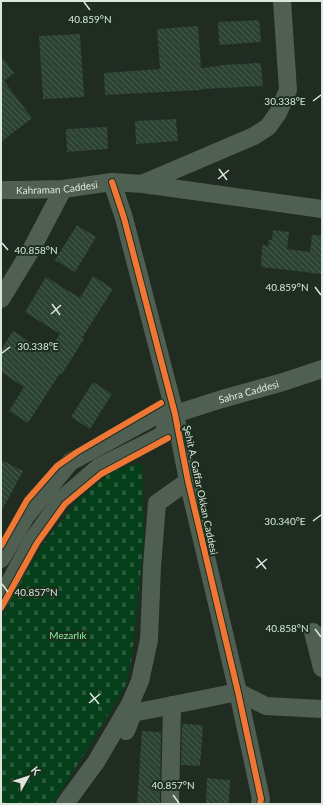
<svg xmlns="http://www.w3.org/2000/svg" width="323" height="805" font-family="Lato,sans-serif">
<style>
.cemetery{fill:url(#cemetery-stones)}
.building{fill:url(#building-back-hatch)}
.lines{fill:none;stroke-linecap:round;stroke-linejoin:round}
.minor{stroke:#4f6052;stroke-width:18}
.cycleway-casing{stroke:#1c2f1f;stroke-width:8}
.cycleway{stroke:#f07635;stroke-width:6}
.ticks{fill:none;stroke:#dbe7dd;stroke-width:1.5}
.labels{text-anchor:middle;stroke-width:4;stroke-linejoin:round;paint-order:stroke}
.street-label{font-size:10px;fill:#dbe7dd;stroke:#1c2f1f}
.park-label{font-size:10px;fill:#87f29d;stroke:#1c2f1f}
.ticks-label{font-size:10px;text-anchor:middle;fill:#dbe7dd;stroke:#1c2f1f;stroke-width:4;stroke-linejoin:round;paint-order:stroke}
</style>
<defs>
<pattern id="cemetery-stones" width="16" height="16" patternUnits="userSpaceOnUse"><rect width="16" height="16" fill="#043f19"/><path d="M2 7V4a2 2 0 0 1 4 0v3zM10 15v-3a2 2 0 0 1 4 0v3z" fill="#285b3a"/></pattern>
<pattern id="building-back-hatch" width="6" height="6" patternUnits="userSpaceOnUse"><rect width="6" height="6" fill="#2c4334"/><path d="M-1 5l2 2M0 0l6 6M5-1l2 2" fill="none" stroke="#4a5e51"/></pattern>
</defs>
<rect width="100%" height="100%" fill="#202b22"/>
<path class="cemetery" d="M142,464l2,75 -12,118 -7,30 -36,59 -36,58h-52v-178l6,-20 36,-62 34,-43 39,-34z"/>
<g class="building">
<path d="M259,20l2,22 -42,3 -1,-23z"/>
<path d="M198,26l3,42 19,-2v-1l41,-2 2,23 -60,3v1l-98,5 -1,-22 56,-4 -3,-40z"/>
<path d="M80,34l4,63 -41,2 -4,-63z"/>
<path d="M1,56l13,17 -10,8 28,37 -31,24z"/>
<path d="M176,119l2,22 -42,3 -1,-23z"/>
<path d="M107,127l1,22 -41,3 -1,-23z"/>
<path d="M77,225l19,12 -21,35 -20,-12z"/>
<path d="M273,230l16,2 -2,17 23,3 2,-17 10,1v38l-61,-7 1,-22 7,1 -1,-6h4z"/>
<path d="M93,276l20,13 -31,49 2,1 -22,35 -2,-1 -32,50 -19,-12 15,-24 -23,-15v-22l12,-19 34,22 13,-19 -35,-22 21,-35 34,21z"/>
<path d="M93,382l19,12 -22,35 -19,-12z"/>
<path d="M1,460l22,11 -22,41z"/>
<path d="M182,724l21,1 -3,41 -19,-1z"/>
<path d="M142,731l19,1 -1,72h-23z"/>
<path d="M207,778l23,2 -1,24h-23z"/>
</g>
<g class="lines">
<g class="minor">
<path d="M112,182l12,36 51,196 13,67 50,211 23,107 -1,5"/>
<path d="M144,183l110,-47 14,-9 10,-14 10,-23 -6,-89"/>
<path id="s1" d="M1,190h19l43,-1 49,-7 31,2 179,25"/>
<path d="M1,299l30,-49 32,-61"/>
<path id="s2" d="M1,559l25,-43 44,-54 83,-45 22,-3 47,-15 61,-17 39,-13"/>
<path d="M1,599l31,-58 30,-42 37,-32 62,-31 14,-22"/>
<path d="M313,632l9,36"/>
<path d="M126,731l7,-18 105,-21 28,14 56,3"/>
<path d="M65,804l31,-42 34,-58 10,-23 9,-41 3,-73 5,-64 31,-22"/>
<path d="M170,804l2,-99"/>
</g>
<defs>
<g id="cycleway">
<path d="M112,182l12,36 51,196 13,67 50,211 23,107 -1,5"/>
<path d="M1,546l26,-46 30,-34 20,-14 84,-49"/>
<path d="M1,608l36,-65 28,-39 36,-30 67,-36"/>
</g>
</defs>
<use href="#cycleway" class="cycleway-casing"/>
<use href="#cycleway" class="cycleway"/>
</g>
<path class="ticks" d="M84,2l6,8M313,101l8,-6M219,169l8,11M218,179l11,-9M2,243l6,7M315,287l6,8M52,304l8,11M51,314l10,-9M2,353l8,-6M313,521l8,-6M257,558l9,11M256,568l11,-9M2,584l6,8M315,629l6,8M90,693l9,11M89,703l11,-9M173,795l6,8"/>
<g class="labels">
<g class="street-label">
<text dy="4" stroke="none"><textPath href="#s1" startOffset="56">Kahraman Caddesi</textPath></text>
<text dy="4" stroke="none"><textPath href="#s2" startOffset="313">Sahra Caddesi</textPath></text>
<text transform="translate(201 490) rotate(78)" y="4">Şehit A. Gaffar Okkan Caddesi</text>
</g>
<g class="park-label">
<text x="68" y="639">Mezarlık</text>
</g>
</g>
<g class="ticks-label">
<text x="90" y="23">40.859°N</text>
<text x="285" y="105">30.338°E</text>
<text x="36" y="254">40.858°N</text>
<text x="287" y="291">40.859°N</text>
<text x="38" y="350">30.338°E</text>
<text x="285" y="525">30.340°E</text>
<text x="36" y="596">40.857°N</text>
<text x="287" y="632">40.858°N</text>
<text x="173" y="789">40.857°N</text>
</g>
<rect width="323" height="805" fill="none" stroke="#dbe7dd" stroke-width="4"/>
<g transform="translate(28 777) rotate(51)" stroke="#1c2f1f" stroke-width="3" paint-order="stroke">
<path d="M0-3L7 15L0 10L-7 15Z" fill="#dbe7dd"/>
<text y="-6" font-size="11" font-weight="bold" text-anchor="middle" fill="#dbe7dd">K</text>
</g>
</svg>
